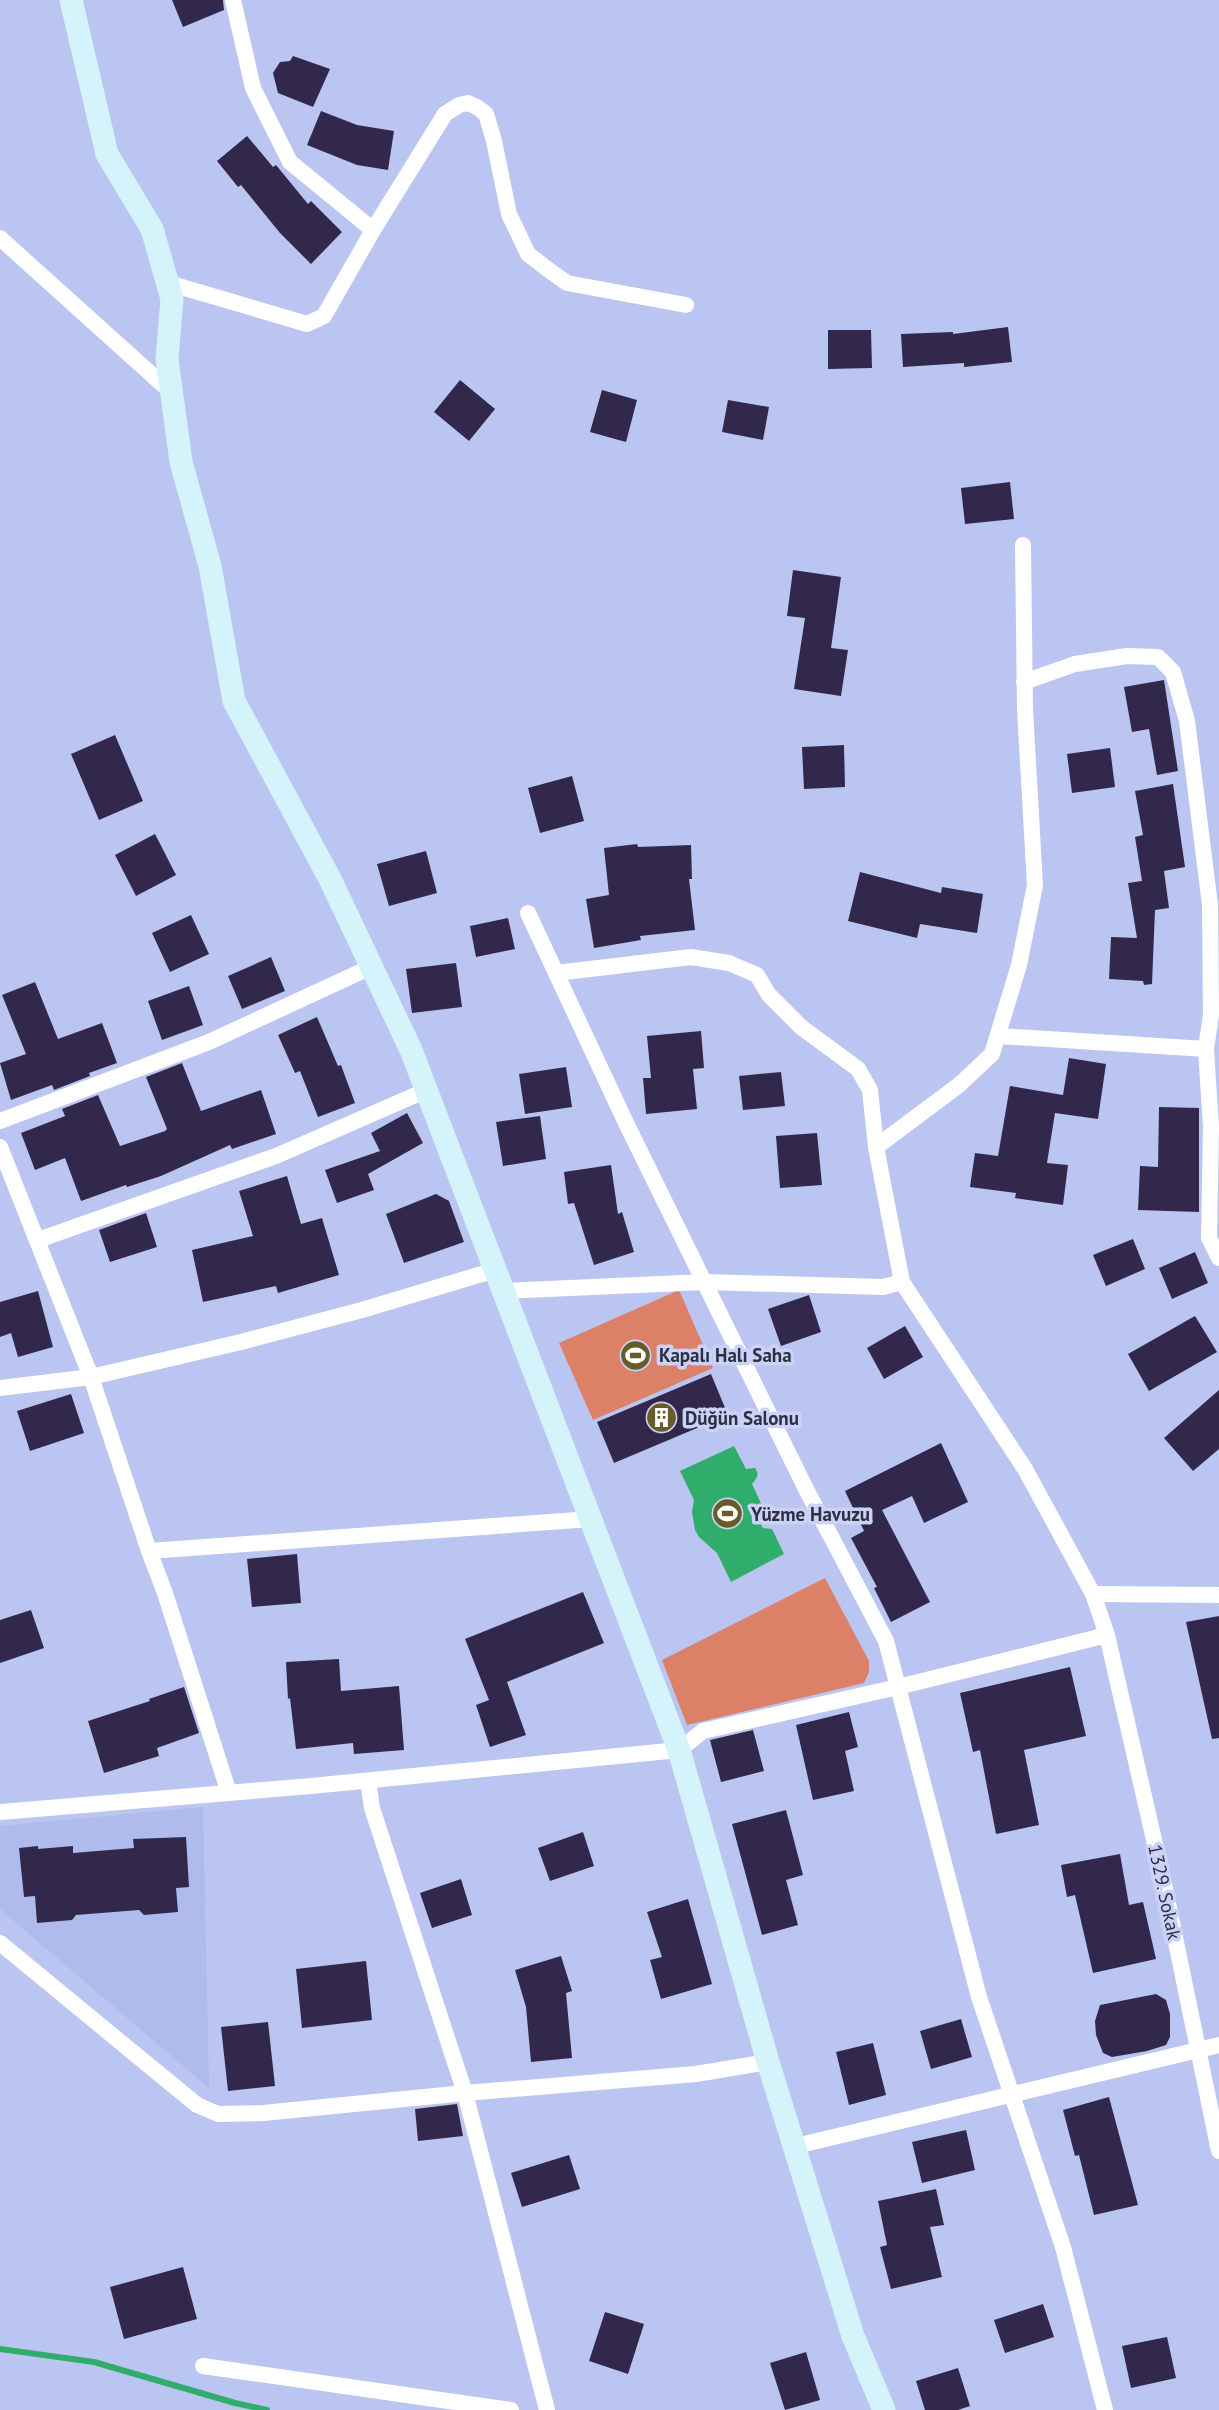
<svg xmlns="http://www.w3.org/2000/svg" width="1219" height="2410" font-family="'PT Sans',sans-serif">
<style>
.built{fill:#afbaed}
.green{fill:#dc8068}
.water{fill:#31ad6b}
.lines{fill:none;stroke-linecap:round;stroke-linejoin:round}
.stream{stroke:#31ad6b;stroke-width:6}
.building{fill:#32284c}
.street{stroke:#fff;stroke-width:16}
.secondary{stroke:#d4f3fa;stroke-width:23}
.labels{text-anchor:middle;stroke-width:7;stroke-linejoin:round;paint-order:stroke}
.poi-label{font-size:19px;font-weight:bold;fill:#2c3041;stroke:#cad2f7;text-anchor:start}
.street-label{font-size:19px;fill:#2c3041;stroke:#cad2f7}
</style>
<rect width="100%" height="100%" fill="#bbc5f2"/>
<path class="built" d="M203,1807l6,281 -209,-179v-83z"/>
<g class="green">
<path d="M679,1290l34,78 -120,52 -34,-77z"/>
<path d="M825,1578l44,83v11l-5,11 -177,42 -25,-65z"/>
</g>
<path class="water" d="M734,1446l12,23 9,-1c5,7 2,10 -3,16l13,28 -5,4 -1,6 4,6 9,1 12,25 -53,28 -14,-29 -18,-16 -4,-7 -3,-18 2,-12 -14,-29z"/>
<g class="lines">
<path class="stream" d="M0,2349l94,13 141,41 32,7"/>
</g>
<g class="building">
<path d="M172,0h51l1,10 -41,17z"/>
<path d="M293,56l37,13 -17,38 -35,-14 -5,-20 7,-11 10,-1z"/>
<path d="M321,111l36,14 37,6 -6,39 -31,-5 -50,-20z"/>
<path d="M247,136l26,31 3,-2 32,39 3,-3 31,31 -31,32 -31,-31 -39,-48 -3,2 -21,-26z"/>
<path d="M1008,327l4,35 -48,5v-4l-61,4 -2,-33 52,-2v2z"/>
<path d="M828,330h43l1,38 -44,1z"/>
<path d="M460,380l35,29 -26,32 -35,-29z"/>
<path d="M602,390l35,10 -11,42 -36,-10z"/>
<path d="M728,400l41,7 -6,33 -41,-8z"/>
<path d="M1010,482l4,37 -49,5 -4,-36z"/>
<path d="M793,570l48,7 -10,71 17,2 -7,46 -47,-7 11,-71 -18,-2z"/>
<path d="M1164,680l14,91 -21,4 -8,-46 -17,3 -8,-45z"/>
<path d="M115,735l28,66 -44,19 -28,-66z"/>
<path d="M844,745l1,42 -41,2 -2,-42z"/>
<path d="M1110,748l5,39 -43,6 -5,-39z"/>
<path d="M572,776l12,45 -44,12 -12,-45z"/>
<path d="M1173,784l12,83 -21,4 5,37 -14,2 -3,74 -8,1 -1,-4 -34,-2 2,-42 26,1 -9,-55 14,-2 -7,-44 8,-2 -8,-44z"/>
<path d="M155,834l21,41 -40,21 -21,-41z"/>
<path d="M637,844l1,3 53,-2 1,34h-3l6,51 -55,6 1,4 -47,8 -8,-49 23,-4 -5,-47z"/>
<path d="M426,851l11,42 -48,13 -12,-42z"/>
<path d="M860,872l81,21 1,-6 41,7 -6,39 -57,-9 -3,14 -69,-17z"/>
<path d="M191,915l18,39 -39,18 -18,-39z"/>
<path d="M508,918l7,31 -39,8 -6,-31z"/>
<path d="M271,957l14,34 -43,18 -14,-33z"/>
<path d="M456,963l6,44 -50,6 -6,-44z"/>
<path d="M35,982l23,57 44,-16 15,40 -28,10 1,3 -36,14 -2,-5 -41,15 -11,-37 26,-9 -24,-59z"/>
<path d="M189,986l14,39 -41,15 -14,-39z"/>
<path d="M317,1017l21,49 3,-1 14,38 -37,14 -18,-46 -5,2 -17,-38z"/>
<path d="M701,1031l3,37 -11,1 4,40 -51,5 -3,-36h8l-4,-42z"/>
<path d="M1069,1058l37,6 -8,55 -43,-6 -8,50 21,2 -5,40 -48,-7 1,-5 -46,-6 5,-34 23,3 12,-70 53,9z"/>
<path d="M182,1063l19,48 60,-21 15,44 -44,15 -2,-4 -69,31 -34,11 -1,-2 -45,16 -16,-43 -30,12 -14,-37 44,-17 -3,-7 36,-14 22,51 45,-15 2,-2 -21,-52z"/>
<path d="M566,1067l6,40 -47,7 -6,-40z"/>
<path d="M781,1072l4,34 -42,4 -4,-34z"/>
<path d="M1159,1107l40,1v104l-61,-2 2,-44 18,1z"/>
<path d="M407,1113l16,30 -55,31 6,16 -37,13 -12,-33 55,-19 -9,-18z"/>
<path d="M540,1116l6,43 -43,7 -7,-44z"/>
<path d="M817,1133l5,52 -42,3 -4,-52z"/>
<path d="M611,1165l7,49 4,-2 12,40 -40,13 -20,-62 -6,1 -4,-32z"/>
<path d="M287,1176l14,48 21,-6 17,57 -61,18 -2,-7 -73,16 -11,-52 61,-14 -14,-45z"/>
<path d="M436,1194l13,7 15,41 -60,21 -18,-49z"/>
<path d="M146,1213l11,34 -47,15 -11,-32z"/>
<path d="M1133,1239l12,30 -39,17 -13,-31z"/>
<path d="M1195,1252l13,31 -36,16 -13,-31z"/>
<path d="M38,1291l15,56 -35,10 -7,-24 -11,4v-35z"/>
<path d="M809,1295l12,37 -40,14 -13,-37z"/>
<path d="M1195,1316l22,36 -68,39 -21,-37z"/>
<path d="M905,1326l18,31 -39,22 -17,-31z"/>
<path d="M711,1374l17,41 -114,48 -17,-41z"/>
<path d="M1219,1390v59l-26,22 -29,-33z"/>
<path d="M71,1394l13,39 -54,18 -13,-40z"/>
<path d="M941,1443l27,59 -44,21 -12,-27 -30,14 48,92 -39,20 -17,-34 3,-1 -26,-49 13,-7 -19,-40z"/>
<path d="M297,1554l4,49 -49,4 -5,-48z"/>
<path d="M583,1592l21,51 -97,39 19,53 -36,12 -14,-42 13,-5 -24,-61z"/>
<path d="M31,1610l13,38 -44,15v-43z"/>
<path d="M1219,1616v122l-7,1 -26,-117z"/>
<path d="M339,1659l2,32 58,-5 5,64 -50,4 -1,-11 -57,6 -6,-51 -2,1 -2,-37z"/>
<path d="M1070,1667l16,69 -62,14 15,75 -43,9 -16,-84 -7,2 -13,-59z"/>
<path d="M184,1687l15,46 -42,15 2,8 -55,17 -16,-52 62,-20 -1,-2z"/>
<path d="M849,1712l9,35 -13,4 9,40 -41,9 -17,-75z"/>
<path d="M753,1730l11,41 -43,11 -11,-42z"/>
<path d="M786,1810l17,65 -17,5 12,45 -36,10 -30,-111z"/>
<path d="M583,1832l11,34 -44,15 -12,-33z"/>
<path d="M186,1837l3,50 -13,1 2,24 -34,3 -5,-5 -63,5 -4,5 -35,3 -2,-27 -11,1 -5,-49 19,-2v3l35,-3v7l61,-5 -1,-9z"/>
<path d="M1120,1854l9,51 14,-3 13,57 -63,14 -18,-78 -8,2 -6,-32z"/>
<path d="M461,1879l11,36 -40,13 -12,-35z"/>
<path d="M688,1899l24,85 -51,15 -11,-39 12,-3 -15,-45z"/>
<path d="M561,1956l11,35 -6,2 6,65 -41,4 -5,-55 -11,-37z"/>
<path d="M366,1961l6,59 -70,8 -6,-59z"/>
<path d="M1156,1994l10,6 4,14v23l-4,8 -19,6 -35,6 -9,-4 -7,-18 -1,-14 5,-16z"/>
<path d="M961,2019l11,38 -41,12 -11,-38z"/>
<path d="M268,2022l7,64 -47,5 -7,-64z"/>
<path d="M873,2043l13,52 -37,10 -13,-53z"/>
<path d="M1109,2097l29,108 -44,10 -15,-60 -4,1 -12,-46z"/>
<path d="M457,2104l6,32 -45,5 -3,-32z"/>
<path d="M966,2130l9,40 -53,13 -10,-41z"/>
<path d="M569,2155l11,34 -58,18 -11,-34z"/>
<path d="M936,2189l8,36 -14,2 12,50 -51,12 -11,-42 7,-2 -9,-44z"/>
<path d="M183,2267l14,52 -73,20 -14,-52z"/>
<path d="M1043,2304l11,33 -49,16 -11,-33z"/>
<path d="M605,2312l39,12 -16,50 -39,-13z"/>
<path d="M1167,2337l9,41 -45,10 -9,-42z"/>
<path d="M806,2352l14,48 -35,10 -15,-47z"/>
<path d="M958,2368l12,38 -12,4h-33l-9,-29z"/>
</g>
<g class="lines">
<g class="street">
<path d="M233,0l20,88 37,74 83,68"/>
<path d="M0,238l171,154"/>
<path d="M168,283l139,41 17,-8 49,-86 72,-116 14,-9 9,-2 9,4 9,7 8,27 15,73 19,40 18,14 21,15 119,22"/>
<path d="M1024,682l51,-18 52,-8 31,1 15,15 14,49 23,184 1,110 -5,34 5,78 -2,111 10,20"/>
<path d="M528,913l98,210 180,366 80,152 93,356 84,250 42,163"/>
<path d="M556,973l135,-16 38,6 28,12 12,20 32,32 57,42 12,21 6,57 26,135 123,187 68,125 14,41 56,244 56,272"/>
<path d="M999,1036l207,13"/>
<path d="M0,1121l209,-79 162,-75"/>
<path d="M0,1147l91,230 58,174 16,42 64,200"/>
<path d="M876,1147l83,-62 33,-31 27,-89 16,-80 -10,-175 -2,-165"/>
<path d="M38,1240l238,-84 151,-66"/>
<path d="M503,1291l202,-9 178,5 19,-5"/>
<path d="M0,1388l91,-11 150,-35 121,-32 133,-40"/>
<path d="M149,1551l442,-32"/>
<path d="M1093,1594l126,1"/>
<path d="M368,1781l4,27 93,285 82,317"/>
<path d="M0,1812l311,-26 368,-36 24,-19 195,-44 209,-52"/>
<path d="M0,1943l197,162 21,9 45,-1 202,-20 231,-19 72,-12"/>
<path d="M796,2146l423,-101"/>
<path d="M203,2366l308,44"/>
</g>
<path class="secondary" d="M71,0l36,154 45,75 20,70 -5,60 14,103 29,104 24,135 96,178 81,171 268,700 89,312 85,274 31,74"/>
</g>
<defs>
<symbol id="stadium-disc" viewBox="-11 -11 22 22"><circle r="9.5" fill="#685b28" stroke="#cad2f7"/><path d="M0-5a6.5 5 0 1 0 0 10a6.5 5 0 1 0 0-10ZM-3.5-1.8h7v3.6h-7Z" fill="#fff"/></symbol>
<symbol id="building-disc" viewBox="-11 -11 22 22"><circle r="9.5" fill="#685b28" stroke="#cad2f7"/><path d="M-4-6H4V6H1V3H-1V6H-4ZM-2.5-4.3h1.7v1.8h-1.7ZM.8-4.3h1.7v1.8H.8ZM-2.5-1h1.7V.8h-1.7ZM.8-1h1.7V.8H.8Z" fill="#fff"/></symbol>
</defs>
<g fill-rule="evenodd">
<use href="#stadium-disc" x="618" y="1338" width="35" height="35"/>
<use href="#building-disc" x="644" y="1400" width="35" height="35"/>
<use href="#stadium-disc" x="710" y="1496" width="35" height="35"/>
</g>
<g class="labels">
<g class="poi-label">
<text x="659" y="1362">Kapalı Halı Saha</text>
<text x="685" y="1425">Düğün Salonu</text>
<text x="751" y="1521">Yüzme Havuzu</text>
</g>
<g class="street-label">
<text transform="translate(1165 1892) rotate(78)" y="7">1329. Sokak</text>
</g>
</g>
</svg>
